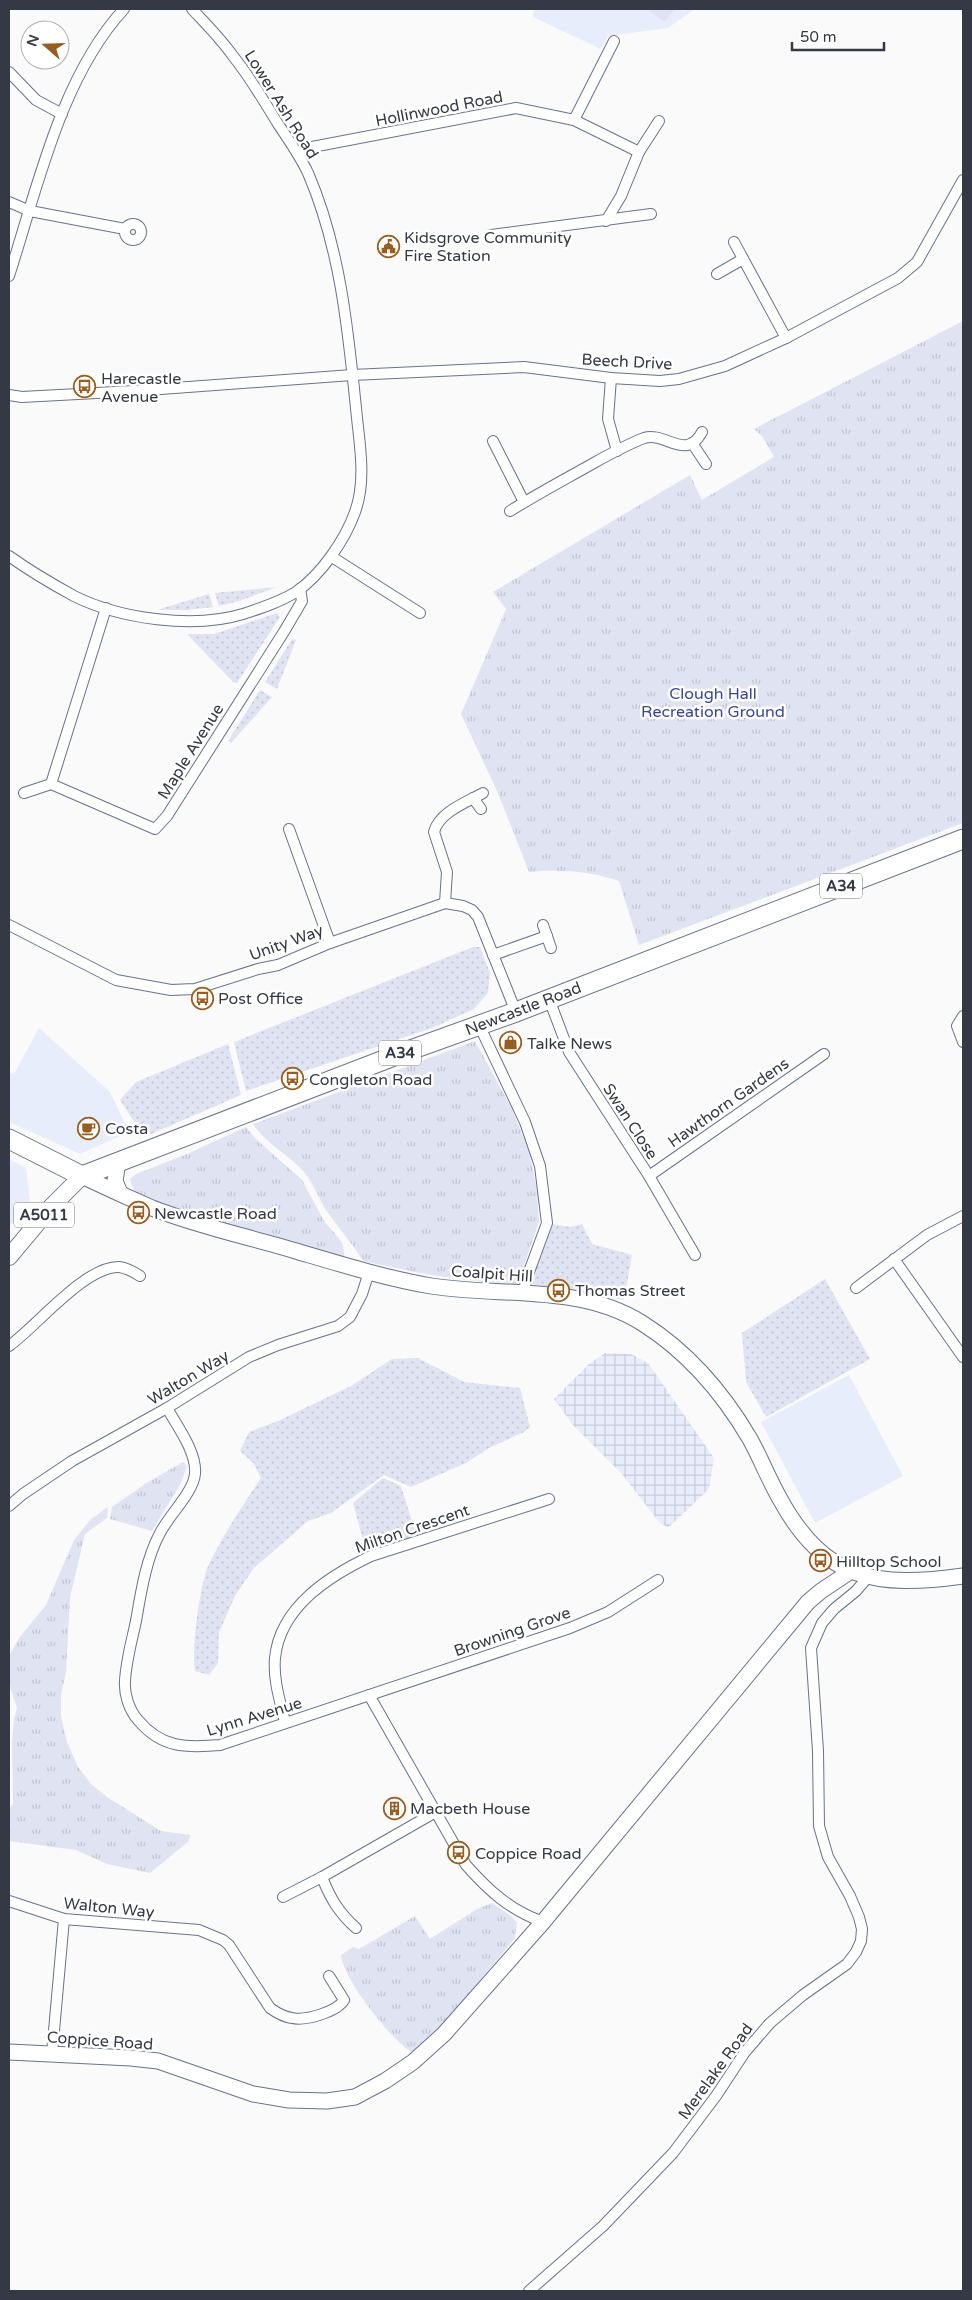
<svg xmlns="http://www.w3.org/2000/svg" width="972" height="2300" font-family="'Varela Round',sans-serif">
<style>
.built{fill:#e8edfc}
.industrial{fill:url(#industrial-grid)}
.grass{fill:url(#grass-dots)}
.park{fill:url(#park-tufts)}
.garden{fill:#e0e4f2}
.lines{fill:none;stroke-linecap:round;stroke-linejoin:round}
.street-casing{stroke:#6a728c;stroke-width:12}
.secondary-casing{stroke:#6a728c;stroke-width:17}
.primary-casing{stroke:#6a728c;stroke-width:18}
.highway-casing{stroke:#6a728c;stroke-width:21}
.street{stroke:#fff;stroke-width:10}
.secondary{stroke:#fff;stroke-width:15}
.primary{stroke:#fff;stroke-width:16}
.highway{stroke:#fff;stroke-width:19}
.labels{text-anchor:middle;stroke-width:5;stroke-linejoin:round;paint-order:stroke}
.shield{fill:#fff;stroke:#72747d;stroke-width:1}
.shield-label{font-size:15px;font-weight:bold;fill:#353945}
.street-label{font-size:16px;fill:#353945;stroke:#fff}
.poi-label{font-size:16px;fill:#353945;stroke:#fff;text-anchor:start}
.park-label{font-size:16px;fill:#3745a1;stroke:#fff}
</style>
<defs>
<pattern id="industrial-grid" width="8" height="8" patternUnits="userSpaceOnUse" patternTransform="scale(1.25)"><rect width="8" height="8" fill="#e8edfc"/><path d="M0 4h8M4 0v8" fill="none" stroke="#c8ccd9"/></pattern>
<pattern id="grass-dots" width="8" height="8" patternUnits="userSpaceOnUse" patternTransform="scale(1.25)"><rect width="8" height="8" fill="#e0e4f2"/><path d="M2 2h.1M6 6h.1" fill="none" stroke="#c1c4d1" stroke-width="1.8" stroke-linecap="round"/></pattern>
<pattern id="park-tufts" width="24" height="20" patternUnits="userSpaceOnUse" patternTransform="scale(1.25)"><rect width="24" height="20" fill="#e0e4f2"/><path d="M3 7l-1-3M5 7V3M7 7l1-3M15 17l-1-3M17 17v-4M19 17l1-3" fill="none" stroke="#c1c4d1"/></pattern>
</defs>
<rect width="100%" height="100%" fill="#fafafa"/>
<g class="built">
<path d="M534,9h161l-27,19 -60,8 -7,13 -68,-32z"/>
<path d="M39,1028l71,64 19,40 -49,22 -71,-32v-49l5,1z"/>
<path d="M9,1159l17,9 4,34 -21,25z"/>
<path d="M849,1375l54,101 -88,47 -54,-101z"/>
</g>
<path class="industrial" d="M605,1353l26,1 17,9 66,95 -5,31 -41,39 -9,-6 -38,-49 -48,-48 -19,-26 35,-35z"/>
<g class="grass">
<path d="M277,587l-38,14 -20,5 -4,-13z"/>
<path d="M209,594l4,13 -27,3h-29z"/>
<path d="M277,613l3,4 -43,66 -4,-1 -46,-48h27z"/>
<path d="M292,639l4,1 -19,49 -12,-7z"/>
<path d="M260,690l12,7 -41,46 -3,-2z"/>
<path d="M473,947h7l10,26 -2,20 -14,16 -42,19 -186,63 -12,-49z"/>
<path d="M228,1044l13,51 -97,42 -24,-37 16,-18z"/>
<path d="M552,1224l19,3 11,-3 10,20 40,11 -8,45 -93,-16z"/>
<path d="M825,1279l45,80 -104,58 -20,-35 -4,-49z"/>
<path d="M418,1358l46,24 56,6 10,39 -6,5 -35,16 -23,15 -55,24 -27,-12 -53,38 -23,8 -54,47 -19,28 -16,36 -1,31 -9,12 -14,-4c-4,-20 5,-88 14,-107 15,-30 33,-58 52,-86l-7,-14 -14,-13 9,-19 29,-11 73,-35 41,-27z"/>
<path d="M383,1478l18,8 16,51 -50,18 -14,-52z"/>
</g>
<g class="park">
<path d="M963,321v502l-324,122 -20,-64c-30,-10 -58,-12 -90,-9l-31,-79 -37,-79 45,-105 -13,-17 197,-117 12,25 72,-43 -12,-21 -8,-7z"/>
<path d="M475,1041l37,68 17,42 8,39 2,32 -22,63c-55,-4 -101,-12 -154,-24 -10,-17 -23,-31 -34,-47 -10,-13 -14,-30 -26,-43 -15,-17 -37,-27 -50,-47z"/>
<path d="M246,1127l9,11 47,42 22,41 18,21 3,17 -182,-55 -29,-13 -4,-12 6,-5 51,-20z"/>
<path d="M183,1462l4,4 -6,17 -29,48 -42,-12 2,-12 36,-25z"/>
<path d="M108,1507l-1,11 -22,16 -15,63 -4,76 -5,21v22l6,26 11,25 13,17 16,13 54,34 29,4 -1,6 -39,32 -43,-9 -31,-14 -67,-9v-32l4,-5 -1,-62 2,-23 3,-11 -8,-24v-28l10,-18 27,-33 28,-65 17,-21z"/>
<path d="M492,1903l19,13 6,7 -2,15 -86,104 -16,11c-21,-12 -70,-74 -72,-98l12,-8 6,2 56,-33 15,23 47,-30z"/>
</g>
<path class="garden" d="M647,9h28l-11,13z"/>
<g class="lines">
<defs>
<g id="street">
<path d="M9,72l27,28 26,14"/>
<path d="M574,120l40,-79"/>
<path d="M297,153l10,-5 209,-40 58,12 65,32"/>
<path d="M9,202l21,9 95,18"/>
<path d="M606,221l15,-25 18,-44 20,-31"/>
<circle cx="133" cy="232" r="8"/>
<path d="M491,235l160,-21"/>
<path d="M734,242l52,96"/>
<path d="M717,274l26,-15"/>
<path d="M9,276c28,-87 52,-199 115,-267"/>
<path d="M611,378l-3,41 9,32"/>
<path d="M9,395l13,2 112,-6 218,-16 172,-8 87,11 49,3 19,-2 46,-13 61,-28 112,-60 19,-16 46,-82"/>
<path d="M493,441l31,61"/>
<path d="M692,443l14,21"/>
<path d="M510,511c24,-15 48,-28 73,-42 20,-11 40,-23 61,-31 21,-7 42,24 58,-6"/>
<path d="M9,556c21,15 43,28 65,40 46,23 120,33 169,18 18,-6 37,-12 53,-22 25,-17 49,-52 59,-80 12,-33 4,-70 1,-104 -8,-79 -16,-161 -48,-235 -8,-17 -19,-33 -30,-49 -14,-23 -28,-47 -45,-68 -12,-17 -27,-32 -41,-47"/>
<path d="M332,557l88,56"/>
<path d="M106,608l-55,176 104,45 12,-13 118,-186 17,-29 -2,-12"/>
<path d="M24,793l27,-9"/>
<path d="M473,798l8,11"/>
<path d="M289,829l41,114"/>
<path d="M445,903l2,-31 -13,-40c5,-20 33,-30 49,-39"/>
<path d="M9,925l107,55 55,10 24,-1 63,-20 20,-4 52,-22 115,-40 18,3 9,4 6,7 38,95"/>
<path d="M543,925l8,23"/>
<path d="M493,955l54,-19"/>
<path d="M549,999l20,53 80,124 46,79"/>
<path d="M963,1016l-6,10 6,16"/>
<path d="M479,1025l46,97 15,44 7,57 -21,57 -2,13"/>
<path d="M649,1176l175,-122"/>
<path d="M894,1259l69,98"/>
<path d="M856,1288l71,-53 36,-19"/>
<path d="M9,1346c28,-20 76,-80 110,-79 8,1 15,5 21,9"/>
<path d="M167,1408c10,18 30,44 28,66 -2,19 -26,41 -35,59 -14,26 -19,59 -24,88 -4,19 -10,40 -11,60 -1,13 4,29 13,39 23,28 48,28 82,25l350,-117 38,-16 50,-32"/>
<path d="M9,1506l14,-12 49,-33 95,-53 82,-51 29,-12 60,-19 12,-9 12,-23 7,-22"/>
<path d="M369,1695l97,170c23,26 44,45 77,57"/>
<path d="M285,1722c-5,-21 -12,-43 -10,-64 5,-51 54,-82 96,-102l178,-57"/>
<path d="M322,1877c8,21 17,36 34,51"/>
<path d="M283,1897l39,-20 112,-64"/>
<path d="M9,1901l55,18 135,11 24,10 6,5 41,63c7,5 14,9 22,10 13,3 45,-6 52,-18l-15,-24"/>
<path d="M52,2053l12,-134"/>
<path d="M529,2291l74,-65 70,-73 43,-57 29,-44 25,-29 33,-28 44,-31 9,-12 5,-11 1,-12 -3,-12 -9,-21 -22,-39 -9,-31 -1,-75 -7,-103 11,-25 12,-14 22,-18 12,-14"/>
</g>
<g id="secondary">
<path d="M118,1162l-3,19 5,12"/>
<path d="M82,1176c23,11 47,22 70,32 46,18 97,29 144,43 44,13 89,27 135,35 70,11 149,-2 211,37 46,29 81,70 108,116 11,20 19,41 30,60 45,82 97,89 183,77"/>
<path d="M9,2052l122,6 27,3 95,33 36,6 38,1 28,-4 30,-16 28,-19 31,-28 99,-112 265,-320 13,-11 30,-20"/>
</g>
<path id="primary" d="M9,1257l41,-49 32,-32"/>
<path id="highway" d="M9,1139l73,37 320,-123 114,-41 447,-173"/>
</defs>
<use href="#street" class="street-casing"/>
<use href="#secondary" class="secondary-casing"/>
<use href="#primary" class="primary-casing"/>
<use href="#highway" class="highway-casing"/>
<use href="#street" class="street"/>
<use href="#secondary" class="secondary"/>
<use href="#primary" class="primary"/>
<use href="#highway" class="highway"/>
</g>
<defs>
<symbol id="civic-ring" viewBox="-11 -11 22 22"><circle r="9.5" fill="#fff" stroke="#995d1f" stroke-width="1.5"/><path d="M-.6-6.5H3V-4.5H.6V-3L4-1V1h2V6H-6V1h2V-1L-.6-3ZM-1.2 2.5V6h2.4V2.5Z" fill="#995d1f"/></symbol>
<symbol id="bus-ring" viewBox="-11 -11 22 22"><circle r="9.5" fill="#fff" stroke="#995d1f" stroke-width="1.5"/><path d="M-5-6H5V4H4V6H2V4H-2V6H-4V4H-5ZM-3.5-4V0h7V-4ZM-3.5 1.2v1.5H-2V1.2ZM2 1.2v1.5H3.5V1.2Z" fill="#995d1f"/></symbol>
<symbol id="shop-ring" viewBox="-11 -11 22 22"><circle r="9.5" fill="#fff" stroke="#995d1f" stroke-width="1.5"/><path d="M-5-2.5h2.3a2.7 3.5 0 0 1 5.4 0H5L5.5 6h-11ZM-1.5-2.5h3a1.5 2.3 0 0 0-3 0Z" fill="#995d1f"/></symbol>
<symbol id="cafe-ring" viewBox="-11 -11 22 22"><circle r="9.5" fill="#fff" stroke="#995d1f" stroke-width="1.5"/><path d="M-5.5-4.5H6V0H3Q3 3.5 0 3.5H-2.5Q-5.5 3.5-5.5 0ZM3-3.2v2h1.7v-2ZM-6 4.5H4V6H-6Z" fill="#995d1f"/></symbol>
<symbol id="building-ring" viewBox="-11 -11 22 22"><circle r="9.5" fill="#fff" stroke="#995d1f" stroke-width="1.5"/><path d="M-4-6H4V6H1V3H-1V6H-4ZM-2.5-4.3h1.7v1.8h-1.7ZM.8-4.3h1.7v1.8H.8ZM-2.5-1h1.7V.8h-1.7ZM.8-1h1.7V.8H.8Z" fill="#995d1f"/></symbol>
</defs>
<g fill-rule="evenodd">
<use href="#civic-ring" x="376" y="234" width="25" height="25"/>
<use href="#bus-ring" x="72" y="374" width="25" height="25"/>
<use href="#bus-ring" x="190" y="986" width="25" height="25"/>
<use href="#shop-ring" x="498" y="1030" width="25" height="25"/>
<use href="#bus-ring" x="280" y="1066" width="25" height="25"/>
<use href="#cafe-ring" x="76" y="1116" width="25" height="25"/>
<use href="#bus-ring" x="126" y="1200" width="25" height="25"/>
<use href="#bus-ring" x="546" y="1278" width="25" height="25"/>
<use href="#bus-ring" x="808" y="1548" width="25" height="25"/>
<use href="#building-ring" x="382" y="1796" width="25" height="25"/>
<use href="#bus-ring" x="446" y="1840" width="25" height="25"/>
</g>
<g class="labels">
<g class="shield">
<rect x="820" y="873.5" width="42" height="25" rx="4"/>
<rect x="379" y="1040.5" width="42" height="25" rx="4"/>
<rect x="14" y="1202.5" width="60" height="25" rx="4"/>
</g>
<g class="shield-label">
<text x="841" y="891">A34</text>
<text x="400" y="1058">A34</text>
<text x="44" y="1220">A5011</text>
</g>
<g class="street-label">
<text transform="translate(282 104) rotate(58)" y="6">Lower Ash Road</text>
<text transform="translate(439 108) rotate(-11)" y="6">Hollinwood Road</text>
<text transform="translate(627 361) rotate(3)" y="6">Beech Drive</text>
<text transform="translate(190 751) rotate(-58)" y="6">Maple Avenue</text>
<text transform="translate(286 942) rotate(-20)" y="6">Unity Way</text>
<text transform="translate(523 1008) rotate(-21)" y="6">Newcastle Road</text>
<text transform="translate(728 1102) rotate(-35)" y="6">Hawthorn Gardens</text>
<text transform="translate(631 1121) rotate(57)" y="6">Swan Close</text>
<text transform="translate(492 1273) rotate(4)" y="6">Coalpit Hill</text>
<text transform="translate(188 1377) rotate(-31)" y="6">Walton Way</text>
<text transform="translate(412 1528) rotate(-19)" y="6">Milton Crescent</text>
<text transform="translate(512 1631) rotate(-19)" y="6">Browning Grove</text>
<text transform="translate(254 1716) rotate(-17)" y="6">Lynn Avenue</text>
<text transform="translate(109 1907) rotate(6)" y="6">Walton Way</text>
<text transform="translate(100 2040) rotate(4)" y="6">Coppice Road</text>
<text transform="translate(715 2071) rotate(-54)" y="6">Merelake Road</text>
</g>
<g class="poi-label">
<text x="404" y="243">Kidsgrove Community<tspan x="404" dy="18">Fire Station</tspan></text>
<text x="101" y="384">Harecastle<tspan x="101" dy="18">Avenue</tspan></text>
<text x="218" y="1004">Post Office</text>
<text x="527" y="1049">Talke News</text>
<text x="309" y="1085">Congleton Road</text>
<text x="105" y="1134">Costa</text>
<text x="154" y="1219">Newcastle Road</text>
<text x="575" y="1296">Thomas Street</text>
<text x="836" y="1567">Hilltop School</text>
<text x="410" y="1814">Macbeth House</text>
<text x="475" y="1859">Coppice Road</text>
</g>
<g class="park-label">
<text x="713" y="699">Clough Hall<tspan x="713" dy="18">Recreation Ground</tspan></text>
</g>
</g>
<rect width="972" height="2300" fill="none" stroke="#353945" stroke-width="20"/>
<g transform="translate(45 45) rotate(290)"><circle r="24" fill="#ffffff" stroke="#aeb0b5"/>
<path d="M0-4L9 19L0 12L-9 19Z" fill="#995d1f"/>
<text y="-8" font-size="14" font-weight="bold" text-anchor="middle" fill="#353945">N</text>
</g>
<path d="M792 42v8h92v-8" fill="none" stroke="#353945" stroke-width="2.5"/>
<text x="800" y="42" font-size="15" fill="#353945" stroke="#ffffff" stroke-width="4" paint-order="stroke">50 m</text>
</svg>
